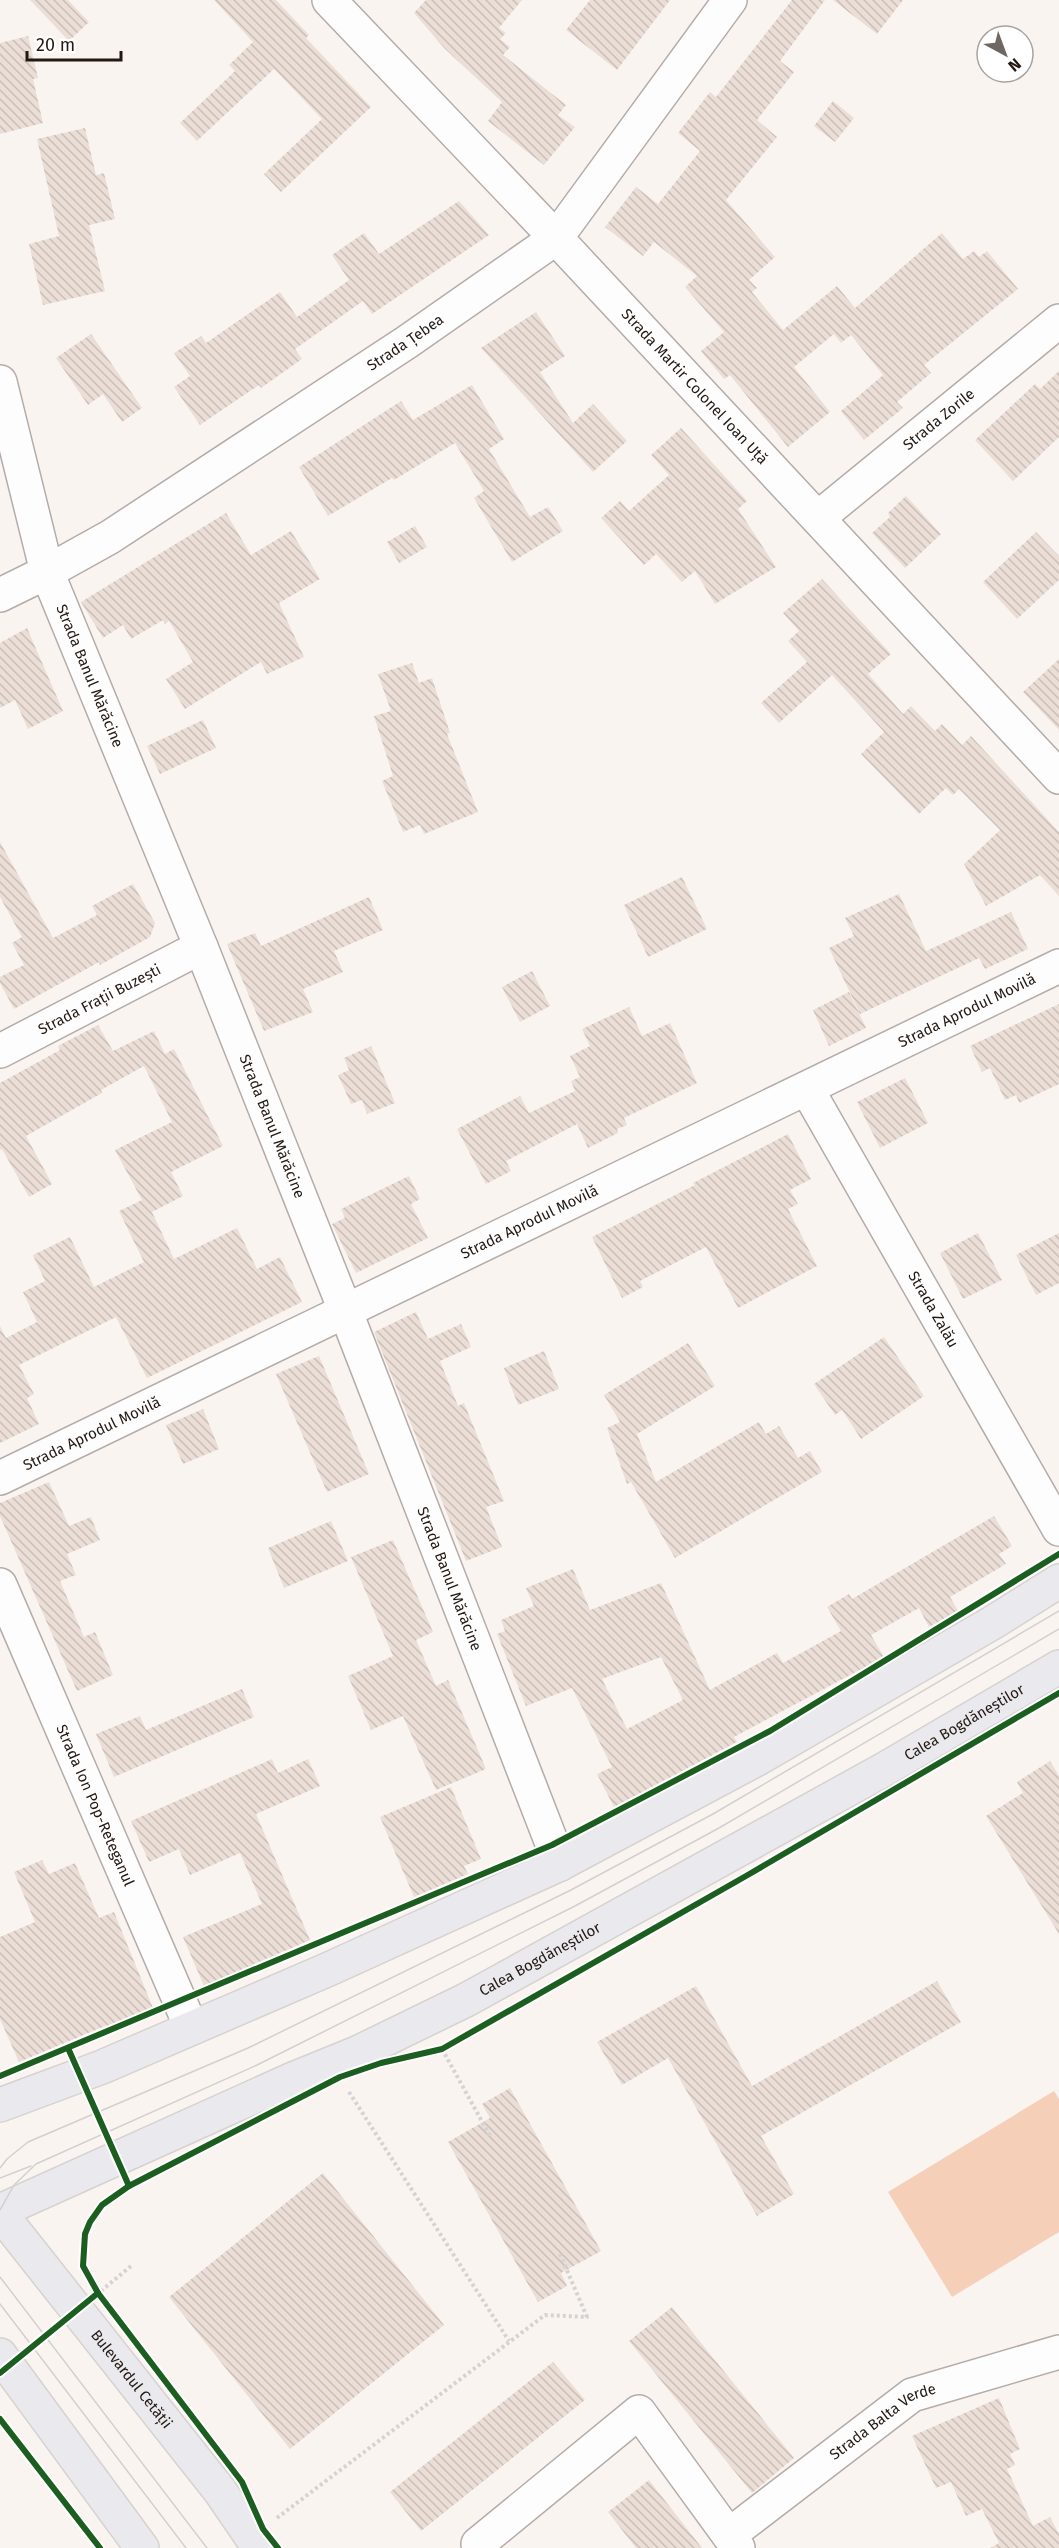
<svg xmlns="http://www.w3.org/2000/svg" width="1059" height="2548" font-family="'Fira Sans',sans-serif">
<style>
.green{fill:#f6cfb8}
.building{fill:url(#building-back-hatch);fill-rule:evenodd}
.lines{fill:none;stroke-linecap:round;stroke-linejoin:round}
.minor-casing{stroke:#b4aca9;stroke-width:36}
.major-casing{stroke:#d6d2d0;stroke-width:36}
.path{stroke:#d5d3d2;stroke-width:4;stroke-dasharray:3 3;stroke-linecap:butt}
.minor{stroke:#fefdfd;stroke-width:33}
.major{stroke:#eae9ed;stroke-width:33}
.tram{stroke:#d2d0cf;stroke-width:1.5}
.cycleway-casing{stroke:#fff;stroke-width:10}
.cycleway{stroke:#1b5e20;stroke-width:6}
.labels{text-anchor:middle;stroke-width:4.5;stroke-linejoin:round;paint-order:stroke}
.street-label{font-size:15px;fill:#221913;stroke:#fff}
</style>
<defs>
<pattern id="building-back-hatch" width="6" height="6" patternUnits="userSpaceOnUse" patternTransform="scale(1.5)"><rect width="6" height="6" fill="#ebded7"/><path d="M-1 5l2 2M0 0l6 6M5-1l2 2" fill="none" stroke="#c9beb8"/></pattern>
</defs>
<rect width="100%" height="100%" fill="#faf4f1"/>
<path class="green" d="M1054,2091l5,8v133l-107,65 -64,-105z"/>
<g class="building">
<path d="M30,0h38l21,22 -20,19z"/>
<path d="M214,0h62l33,35 -3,3 65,69 -90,85 -17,-18 58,-55 -48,-50 -77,72 -17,-18 55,-52 -6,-6 24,-23z"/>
<path d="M426,0h96l-23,28 7,5 -6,6 10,8 -7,8 63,50 -8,10 17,12 -31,38 -56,-44 14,-19 -58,-54 -30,-35z"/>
<path d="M590,0h80l-53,70 -51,-40z"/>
<path d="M792,0h33l-45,61 14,11 -37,48 20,17 -51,63 49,57 -26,23 8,8 -5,4 31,38 54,-44 18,22 87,-75 21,26 11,-8 5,6 8,-6 31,38 -94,76 7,8 -34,29 6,6 -39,32 -23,-29 42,-36 -32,-40 -10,8 -7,-9 -40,33 36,45 -42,35 -58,-72 -6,4 -23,-28 23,-19 -39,-45 12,-11 -43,-34 -11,14 -38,-29 31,-40 22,17 42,-53 -22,-18 32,-41 6,5z"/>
<path d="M833,0h70l-26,34z"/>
<path d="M28,36l10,42 -5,1 10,44 -43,11v-91z"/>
<path d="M833,101l21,17 -19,24 -21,-16z"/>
<path d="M85,128l11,47 8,-2 11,46 -26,6 16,66 -62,14 -14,-61 30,-8 -22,-97z"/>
<path d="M459,201l30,34 -117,79 -9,-13 -68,48 7,10 -41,29 -2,-3 -59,40 -26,-38 16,-11 -16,-23 27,-17 5,7 74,-51 17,25 52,-37 -17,-25 32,-22 15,21z"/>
<path d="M536,312l29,44 -25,16 33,51 20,-19 34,37 -34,31 -112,-124z"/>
<path d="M91,334l51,74 -20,14 -19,-28 -15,11 -32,-47z"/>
<path d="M1059,371v66l-46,44 -38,-41 60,-56 5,5z"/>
<path d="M472,385l32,54 -15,10 41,68 18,-10 15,24 -51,31 -38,-64 10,-7 -29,-48 -61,37 -2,-2 -64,38 -29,-49 102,-66 12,19z"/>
<path d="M681,428l66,73 -9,8 38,58 -61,37 -20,-33 -13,11 -26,-28 -12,11 -43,-47 19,-17 9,10 40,-36 -18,-20z"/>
<path d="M906,496l35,38 -36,34 -33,-35 18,-16 -2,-4z"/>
<path d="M226,513l25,42 40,-24 29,48 -41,24 25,54 -37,17 -6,-12 -76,47 -19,-30 27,-17 -24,-41 -4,3 -2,-4 -32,19 -8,-14 -20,13 -22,-36z"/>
<path d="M415,526l12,21 -28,16 -12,-21z"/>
<path d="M1036,532l23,24v24l-42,39 -34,-37z"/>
<path d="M822,579l69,75 -23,20 35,40 8,-8 24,25 7,-7 20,21 9,-9 88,96v64l-19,-21 -54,31 -22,-42 36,-34 -41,-41 -6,6 -7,-7 -27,26 -58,-60 23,-22 -52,-57 -53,48 -18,-20 46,-41 -19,-21 11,-10 -16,-18z"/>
<path d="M27,628l36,83 -35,18 -13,-29 -15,8v-65z"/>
<path d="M1059,659v71l-36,-38z"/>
<path d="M412,663l7,20 13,-5 18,55 -3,1 31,78 -54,22 -4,-9 -17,7 -21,-51 11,-5 -19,-60 17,-5 -13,-37z"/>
<path d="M203,720l13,28 -56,26 -13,-28z"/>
<path d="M0,842l53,96 44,-23 -5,-9 41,-22 22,39 -5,14 -50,28 -1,-3 -85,47 -14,-26v-6l24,-12 -12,-22 10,-6 -22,-40z"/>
<path d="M682,877l25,52 -59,28 -24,-52z"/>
<path d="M899,894l27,57 85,-39 17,37 -43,20 -6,-11 -119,56 -31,-66 25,-12 -9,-18z"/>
<path d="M369,897l14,33 -49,21 9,21 -40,17 10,23 -49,19 -37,-87 28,-11 6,13z"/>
<path d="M532,971l18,35 -30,16 -18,-35z"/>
<path d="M849,992l17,36 -37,18 -16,-36z"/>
<path d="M1059,1004v80l-40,19 -3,-8 -11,5 -15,-32 -8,4 -12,-26z"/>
<path d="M629,1007l13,29 28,-13 27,60 -73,35 3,7 -10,4 1,4 -30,15 -11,-24 -71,37 5,10 -25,13 -29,-55 63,-33 9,17 46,-22 -4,-10 9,-4 -10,-21 20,-10 -8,-17z"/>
<path d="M98,1025l15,26 41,-20 11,23 9,-5 49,97 -52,26 12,24 -31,16 22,47 63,-31 20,41 23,-12 22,45 -155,76 -31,-61 -97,48 15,29 -7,4 12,26 -39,19v-117l6,12 31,-16 -14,-30 22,-11 -12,-26 37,-18 24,50 50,-25 -25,-51 23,-11 -27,-50 57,-28 -28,-56 -43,24 1,3 -76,43 26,48 -23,13 -27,-48 -2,1v-67l60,-33 -2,-4z"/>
<path d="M371,1046l24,57 -28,11 -5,-14 -11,4 -13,-29 11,-5 -5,-12z"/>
<path d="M905,1078l23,45 -48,25 -23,-46z"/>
<path d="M788,1134l23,45 -21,11 8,14 -10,5 29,57 -79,42 -32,-61 -66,34 3,6 -21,11 -30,-61 103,-52 -2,-2z"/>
<path d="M409,1176l11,23 -9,5 17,34 -72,35 -24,-49 13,-6 -4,-9z"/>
<path d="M978,1233l24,47 -39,19 -23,-46z"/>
<path d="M1059,1233v50l-23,12 -20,-40z"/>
<path d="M416,1312l12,27 33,-15 10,23 -31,14 18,45 6,-3 40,98 -18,6 16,40 -36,14 -92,-229z"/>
<path d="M884,1337l40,59 -63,43 -19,-29 -7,5 -21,-31z"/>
<path d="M688,1343l27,43 -78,48 19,48 103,-60 7,12 13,-8 19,32 12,-7 12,21 -147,86 -44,-76 -4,2 -20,-56 13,-6 -16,-27z"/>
<path d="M544,1351l15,38 -41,16 -14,-37z"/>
<path d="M319,1356l50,118 -42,18 -51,-118z"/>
<path d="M203,1409l16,40 -36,15 -17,-39z"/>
<path d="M49,1482l20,44 22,-9 9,23 -33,14 9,21 -16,6 24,56 11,-5 18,43 -36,16 -77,-175v-13z"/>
<path d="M994,1516l18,30 -13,8 7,10 -56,33 8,14 -29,16 -10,-19 -48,27 13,22 -150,80 3,5 -123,65 -17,-33 15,-7 -40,-79 -46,18 -29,-72 8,-3 -4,-11 33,-14 -8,-18 47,-19 17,41 71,-27 49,107 67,-37 6,10 58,-32 -14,-24 22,-13 3,5zM661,1657l22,43 -56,29 -25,-50z"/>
<path d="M331,1521l17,40 -64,27 -16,-40z"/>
<path d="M393,1540l40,92 -17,8 20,46 12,-6 38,89 -50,21 -33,-74 -32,14 -23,-54 45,-20 -42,-99z"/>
<path d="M242,1689l12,28 -140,60 -18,-43 44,-18 6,14z"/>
<path d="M272,1759l6,14 30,-14 12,27 -64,28 54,126 -106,46 -21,-49 79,-33 -22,-51 -50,22 -11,-26 -30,13 -18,-41z"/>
<path d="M1050,1761l9,15v158l-73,-118 37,-23 -6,-11z"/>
<path d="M451,1787l30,72 -17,7 4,8 -54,23 -34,-80z"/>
<path d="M42,1860l7,14 26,-11 24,55 15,-6 39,96 -47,20 -1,-2 -86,36 -19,-43v-82l35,-15 -21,-50z"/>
<path d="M937,1981l24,41 -200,114 33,58 -37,22 -89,-158 -46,27 -25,-43 99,-56 56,100z"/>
<path d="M510,2088l91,163 -40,22 6,13 -29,16 -90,-160 42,-24 -8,-14z"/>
<path d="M323,2173l121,152 -154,124 -121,-152z"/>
<path d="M672,2307l122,151 -42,35 -123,-152z"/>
<path d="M553,2362l32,38 -164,131 -31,-39z"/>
<path d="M999,2398l21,51 -10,5 5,11 -8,4 26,57 17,-9 9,17v14h-69l9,-5 -17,-34 -16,7 -15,-34 -15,6 -24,-52z"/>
<path d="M649,2480l53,68h-66l-28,-36z"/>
</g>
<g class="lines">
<defs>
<g id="minor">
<path id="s1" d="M329,0l227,238 503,539"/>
<path id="s2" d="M0,382l47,190 154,375 144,363 215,554"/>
<path id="s3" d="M818,518l241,-197"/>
<path id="s4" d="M0,595l47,-23 63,-35 297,-195 149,-104 174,-238"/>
<path id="s5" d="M0,1051l201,-104"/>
<path id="s6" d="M807,1089l252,440"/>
<path id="s7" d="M0,1478l1059,-512"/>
<path id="s8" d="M0,1585l191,442"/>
<path id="s9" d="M729,2535l183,-140 147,-43"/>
<path d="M482,2548l-4,-4 161,-132 99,136"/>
</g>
<g id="major">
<path d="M0,2105l102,-38 227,-98 231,-105 199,-106 233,-135 67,-42"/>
<path id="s10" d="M0,2211l293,-132 64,-26 109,-53 417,-230 176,-103"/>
<path id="s11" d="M0,2213l220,278 39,57"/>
<path d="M0,2355l142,193"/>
</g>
</defs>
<use href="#minor" class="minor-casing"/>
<use href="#major" class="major-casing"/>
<g class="path">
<path d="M442,2049l48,87"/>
<path d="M349,2092l160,249"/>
<path d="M101,2291l30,-25"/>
<path d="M277,2518l268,-203 42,2 -27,-63"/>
</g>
<use href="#minor" class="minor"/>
<use href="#major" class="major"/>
<g class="tram">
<path d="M0,2168l7,-9 21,-17 220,-94 321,-157 144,-77 346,-203"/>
<path d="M0,2178l31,-12"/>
<path d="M0,2210l14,-25 22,-21 221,-99 318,-159 144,-78 340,-199"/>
<path d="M0,2277l207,271"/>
<path d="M0,2304l186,244"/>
</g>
<defs>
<g id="cycleway">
<path d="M68,2048l61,138"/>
<path d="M0,2076l552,-231 218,-114 289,-177"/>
<path d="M0,2373l98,-80"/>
<path d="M0,2419l100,129"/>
<path d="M278,2548l-15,-19 -21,-47 -144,-189 -15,-27 2,-32 5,-12 12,-17 27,-19 211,-109 41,-14 61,-14 304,-173 313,-183"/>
</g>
</defs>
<use href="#cycleway" class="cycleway-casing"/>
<use href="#cycleway" class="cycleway"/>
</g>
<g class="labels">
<g class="street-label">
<text dy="5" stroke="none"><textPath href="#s4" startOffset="478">Strada Țebea</textPath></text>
<text dy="5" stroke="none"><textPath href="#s1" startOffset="532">Strada Martir Colonel Ioan Uță</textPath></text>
<text dy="5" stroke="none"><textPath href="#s3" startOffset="156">Strada Zorile</textPath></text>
<text dy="5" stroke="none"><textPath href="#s2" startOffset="308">Strada Banul Mărăcine</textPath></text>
<text dy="5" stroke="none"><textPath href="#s5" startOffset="112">Strada Frații Buzești</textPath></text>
<text dy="5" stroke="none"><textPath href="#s7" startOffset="1074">Strada Aprodul Movilă</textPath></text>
<text dy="5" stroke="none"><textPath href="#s2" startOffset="794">Strada Banul Mărăcine</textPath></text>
<text dy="5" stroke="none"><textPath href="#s7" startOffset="588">Strada Aprodul Movilă</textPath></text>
<text dy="5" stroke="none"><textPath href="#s6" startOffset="254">Strada Zalău</textPath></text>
<text dy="5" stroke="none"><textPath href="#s7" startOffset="102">Strada Aprodul Movilă</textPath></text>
<text dy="5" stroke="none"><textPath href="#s2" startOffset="1280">Strada Banul Mărăcine</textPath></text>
<text dy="5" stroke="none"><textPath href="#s10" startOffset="1082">Calea Bogdăneștilor</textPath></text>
<text dy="5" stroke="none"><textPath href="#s8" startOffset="240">Strada Ion Pop-Reteganul</textPath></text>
<text dy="5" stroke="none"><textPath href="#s10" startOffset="596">Calea Bogdăneștilor</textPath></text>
<text dy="5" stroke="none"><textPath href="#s11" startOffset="212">Bulevardul Cetății</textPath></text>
<text dy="5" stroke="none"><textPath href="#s9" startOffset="192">Strada Balta Verde</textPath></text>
</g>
</g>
<g transform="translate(1005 54) rotate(139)"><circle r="28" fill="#ffffff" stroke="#a7a3a1" stroke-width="1.5"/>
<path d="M0-4.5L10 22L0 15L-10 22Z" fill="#6e6661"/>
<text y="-9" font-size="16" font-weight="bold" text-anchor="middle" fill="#221913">N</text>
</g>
<path d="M27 51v9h94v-9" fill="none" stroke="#221913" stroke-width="3"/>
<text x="36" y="51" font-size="18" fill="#221913" stroke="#ffffff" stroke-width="4.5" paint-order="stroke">20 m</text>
</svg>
